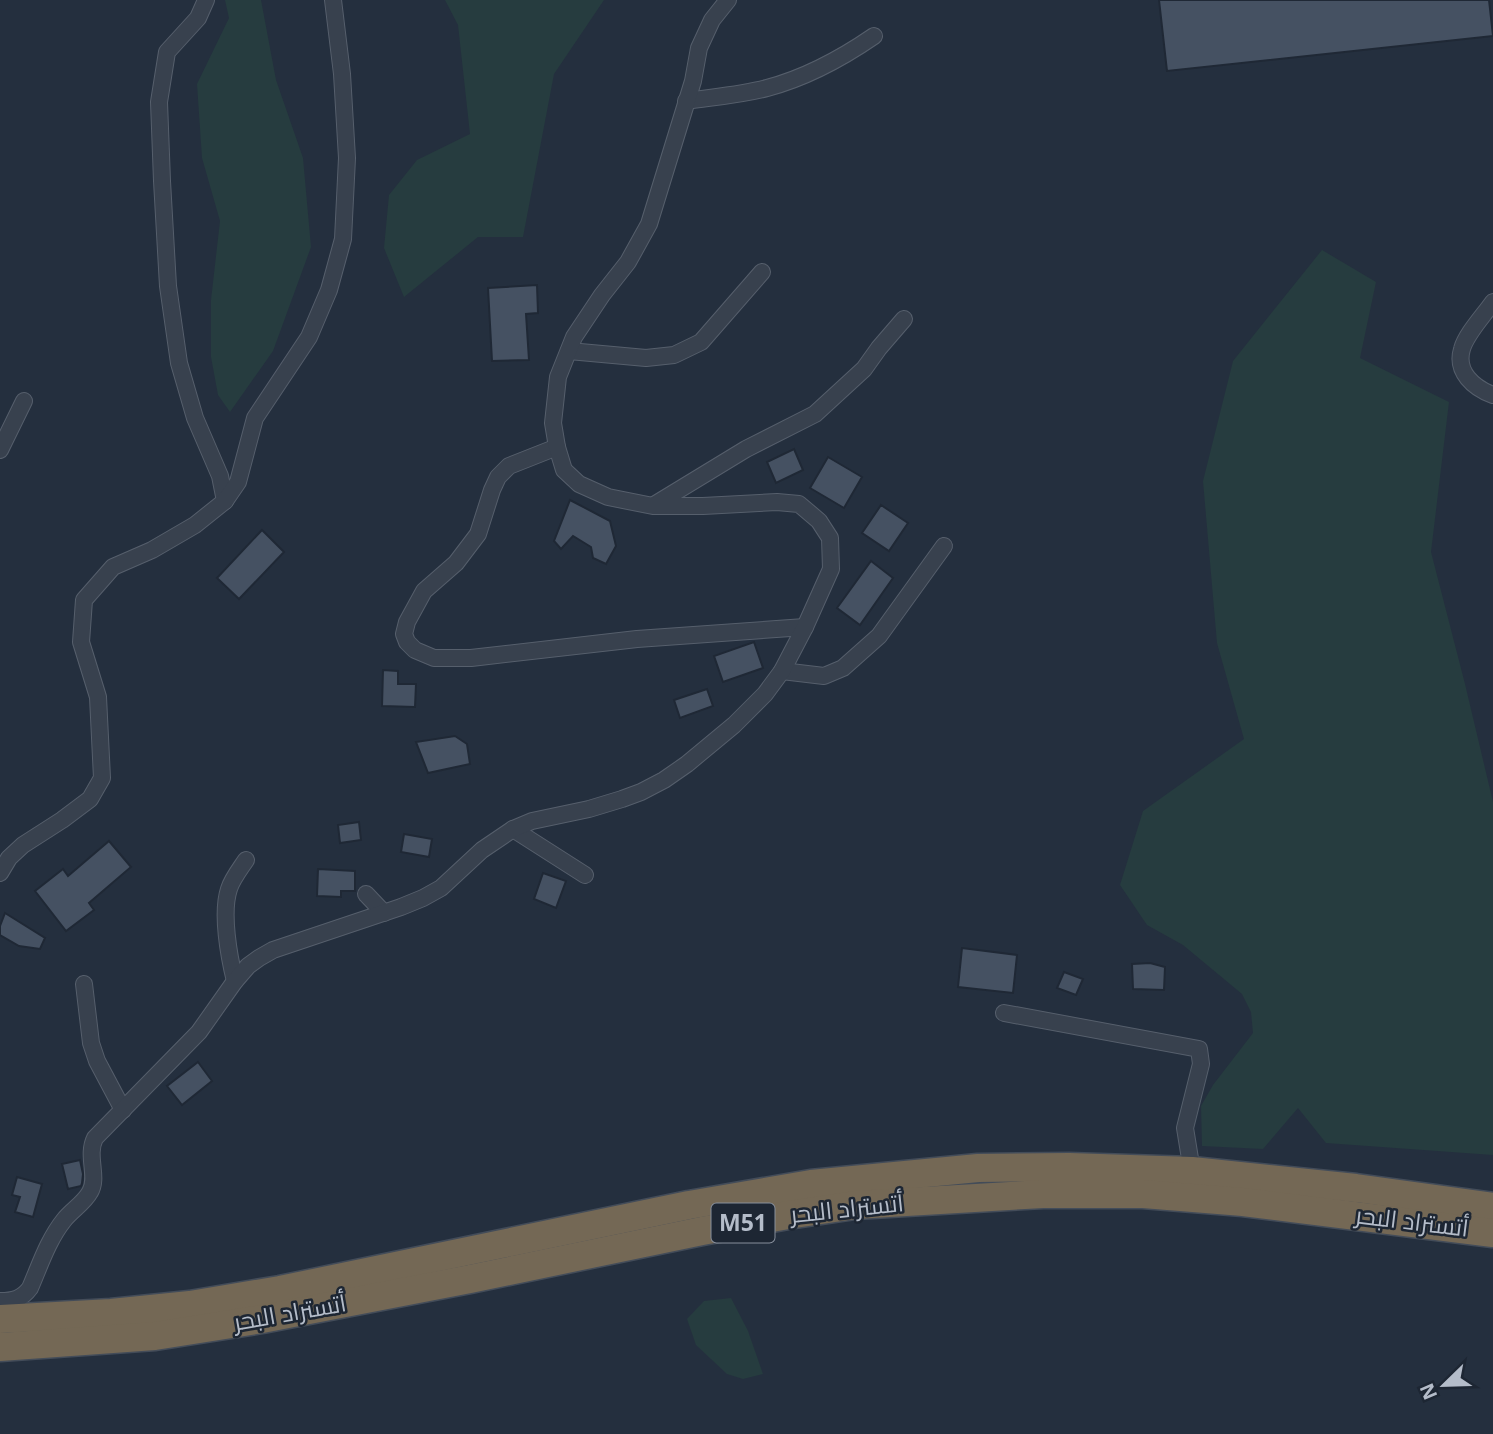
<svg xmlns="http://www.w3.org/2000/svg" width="1493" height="1434" font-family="'Open Sans',Cairo,sans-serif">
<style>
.green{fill:#263c3f}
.building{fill:#455162;stroke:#1f2835;stroke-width:2}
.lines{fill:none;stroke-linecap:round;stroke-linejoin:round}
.minor-casing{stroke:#565f6c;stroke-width:18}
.motorway-casing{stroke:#434c59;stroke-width:31}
.minor{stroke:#38414e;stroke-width:16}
.motorway{stroke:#746855;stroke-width:28}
.labels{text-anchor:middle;stroke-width:5;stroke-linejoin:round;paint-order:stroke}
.shield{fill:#1d2633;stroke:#878f9c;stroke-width:2}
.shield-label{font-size:23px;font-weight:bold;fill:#b4bcc9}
.street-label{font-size:24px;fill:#b4bcc9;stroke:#1d2633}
</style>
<rect width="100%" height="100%" fill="#242f3e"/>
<g class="green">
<path d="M225,0h36l15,80 27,78 8,89 -38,104 -43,61 -12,-17 -7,-38v-57l9,-79 -18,-63 -5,-74 32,-66z"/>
<path d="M445,0h159l-50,74 -31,163h-45l-74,60 -20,-49 5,-53 28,-35 53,-26 -12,-109z"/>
<path d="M1322,250l54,32 -16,76 89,44 -18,150 34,132 28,118v353l-167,-12 -28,-35 -35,41 -61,-3 -1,-40 12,-21 40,-52 -2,-21 -9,-18 -59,-49 -36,-20 -27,-40 23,-74 101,-72 -27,-96 -14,-162 30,-120z"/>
<path d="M731,1298l17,33 15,43 -20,5 -16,-5 -31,-29 -9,-26 17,-18z"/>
</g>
<g class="building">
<path d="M1159,0h330l4,36 -326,35z"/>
<path d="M537,285l1,28 -12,1 3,46 -37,1 -4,-73z"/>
<path d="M794,449l9,21 -27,13 -9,-21z"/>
<path d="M828,457l34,20 -18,31 -34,-20z"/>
<path d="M570,500l40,21 6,25 -10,18 -13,-6 -2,-11 -18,-11 -12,13 -7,-8z"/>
<path d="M881,505l27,18 -19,28 -27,-18z"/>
<path d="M262,530l22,22 -45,47 -22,-21z"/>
<path d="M871,561l22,17 -33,47 -23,-17z"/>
<path d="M754,642l9,26 -40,14 -9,-26z"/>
<path d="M383,670l15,1v13h18l-1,23 -33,-1z"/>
<path d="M707,689l6,17 -33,12 -6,-18z"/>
<path d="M455,736l12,8 3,20 -42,9 -12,-31z"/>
<path d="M359,822l2,18 -21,3 -2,-18z"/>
<path d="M404,834l28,5 -3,18 -28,-5z"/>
<path d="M109,841l22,26 -42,36 5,7 -28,21 -31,-40 28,-22 5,7z"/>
<path d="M318,869l37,2v20h-14v6l-24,-1z"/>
<path d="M543,873l23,8 -10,27 -22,-9z"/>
<path d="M5,913l40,25 -5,11 -21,-3 -19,-11v-9z"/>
<path d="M962,948l55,7 -4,38 -55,-6z"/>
<path d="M1150,963l15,4 -1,23 -31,-1 -1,-25z"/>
<path d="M1064,972l19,7 -7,16 -19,-7z"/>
<path d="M198,1062l14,19 -30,24 -15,-19z"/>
<path d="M80,1160l3,14 -1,9 -1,3 -13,3 -6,-25z"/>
<path d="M17,1177l25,7 -9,33 -18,-5 5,-15 -8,-2z"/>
</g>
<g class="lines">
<defs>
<g id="minor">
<path d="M206,0l-8,18 -31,34 -8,50 3,79 6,105 11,77 16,55 25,58 5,25"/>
<path d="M686,101c27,-4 55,-6 81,-13 38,-10 75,-30 107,-52"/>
<path d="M1493,302c-9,13 -27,32 -31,47 -7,23 12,39 31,46"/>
<path d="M569,351l77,7 28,-3 27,-13 61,-70"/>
<path d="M557,447l-48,19 -11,11 -6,13 -14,44 -22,29 -32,28 -17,31 -3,12 3,8 8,8 19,8h37l166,-19 168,-12"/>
<path d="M0,450l24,-49"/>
<path d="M654,505l92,-56 69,-35 49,-45 15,-21 25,-29"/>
<path d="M782,671l42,5 19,-8 36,-32 65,-90"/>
<path d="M513,829l72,46"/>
<path d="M0,873l9,-15 14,-13 39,-25 28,-21 12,-21 -4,-81 -17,-55 3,-42 29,-33 39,-17 43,-25 30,-24 13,-19 17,-64 54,-81 20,-47 14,-51 4,-81 -5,-84 -9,-74"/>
<path d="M366,894l18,19"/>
<path d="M235,981c-6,-24 -14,-68 -6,-92 3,-10 11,-20 17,-29"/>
<path d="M84,984l7,59 6,18 26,49"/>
<path d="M1004,1013l195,36 2,15 -16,64 7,43"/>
<path d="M0,1301c13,0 22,-2 30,-13 10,-23 18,-48 34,-68 8,-10 20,-17 26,-28 9,-15 -4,-36 5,-54l104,-106 36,-51 13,-15 11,-8 14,-8 128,-43 22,-9 18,-10 41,-38 31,-21 19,-8 57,-12 33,-10 19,-7 23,-12 23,-16 47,-39 31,-31 17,-23 23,-44 26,-58 -1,-31 -11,-17 -20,-17 -22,-2 -74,4h-50l-45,-9 -29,-13 -15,-14 -7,-23 -4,-24 5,-46 16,-40 28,-42 26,-33 21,-38 44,-143 6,-33 13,-28 16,-20"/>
</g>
<g id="motorway">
<path d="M0,1319l111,-6 79,-8 90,-15 409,-85 122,-21 167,-16 91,-1 123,4 164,17 137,19"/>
<path d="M0,1347l155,-11 107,-17 208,-40 232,-48 86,-16 67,-10 188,-11h100l100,8 250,31"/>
</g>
</defs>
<use href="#minor" class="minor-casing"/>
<use href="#motorway" class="motorway-casing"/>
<use href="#minor" class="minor"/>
<use href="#motorway" class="motorway"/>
</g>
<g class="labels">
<rect class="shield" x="711.5" y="1203.5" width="63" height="39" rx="5"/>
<g class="shield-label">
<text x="743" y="1231">M51</text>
</g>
<g class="street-label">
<text transform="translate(847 1209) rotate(-6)" y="8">أتستراد البحر</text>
<text transform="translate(1412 1222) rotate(7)" y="8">أتستراد البحر</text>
<text transform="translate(290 1313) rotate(-10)" y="8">أتستراد البحر</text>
</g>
</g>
<g transform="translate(1444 1385) rotate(247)" stroke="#1d2633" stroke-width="5" paint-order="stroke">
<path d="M0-5L12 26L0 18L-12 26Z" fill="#b4bcc9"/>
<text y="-10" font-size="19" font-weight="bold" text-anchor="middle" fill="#b4bcc9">N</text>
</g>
</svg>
